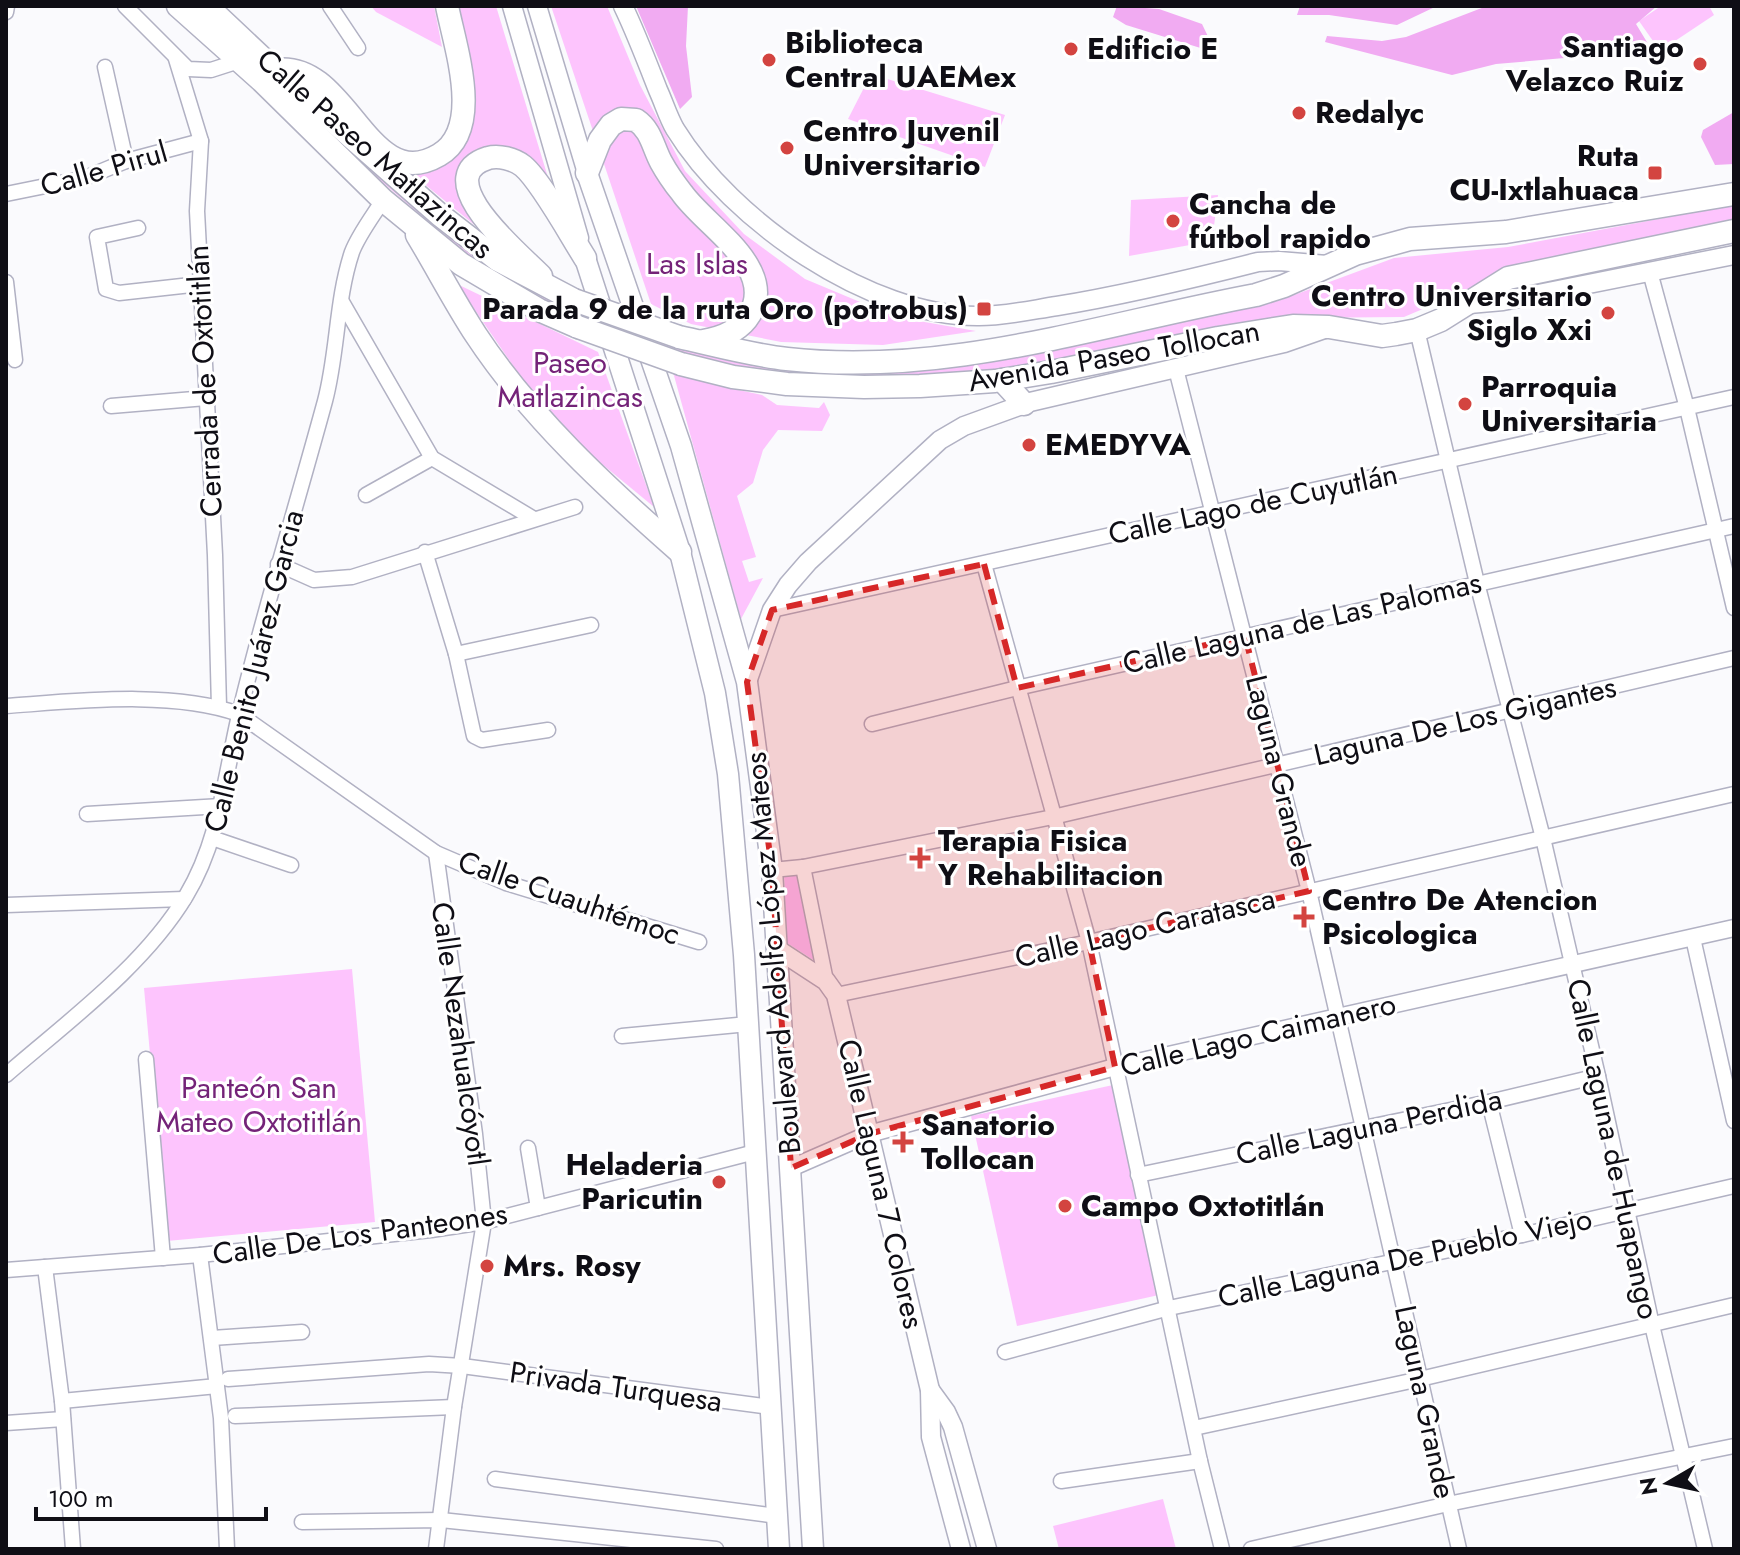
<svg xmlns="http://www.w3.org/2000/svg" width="1740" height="1555" font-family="Jost,sans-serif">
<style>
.green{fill:#fdc4fd}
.forest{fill:#f1abf2}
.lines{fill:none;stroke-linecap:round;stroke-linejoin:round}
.minor-casing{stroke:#b1b1c3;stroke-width:17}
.tertiary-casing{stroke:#b1b1c3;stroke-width:19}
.secondary-casing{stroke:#b1b1c3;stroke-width:21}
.primary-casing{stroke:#b1b1c3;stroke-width:23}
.trunk-casing{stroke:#b1b1c3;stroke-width:25}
.minor{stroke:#fff;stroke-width:14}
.tertiary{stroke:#fff;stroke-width:16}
.secondary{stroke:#fff;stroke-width:18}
.primary{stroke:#fff;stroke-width:20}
.trunk{stroke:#fff;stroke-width:22}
.trunk-bridge-casing{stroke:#b1b1c3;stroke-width:25;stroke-linecap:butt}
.trunk-bridge{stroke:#fff;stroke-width:22}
.marked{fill:#d62828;fill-opacity:0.2;stroke:#d62828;stroke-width:6;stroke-dasharray:16 10;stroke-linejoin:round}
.poi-dot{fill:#d34440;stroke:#fff;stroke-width:3}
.labels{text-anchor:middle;stroke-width:6;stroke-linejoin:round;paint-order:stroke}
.poi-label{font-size:30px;font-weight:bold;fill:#0f0e15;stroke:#fff;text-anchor:start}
.street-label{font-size:30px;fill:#0f0e15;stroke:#fff}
.park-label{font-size:30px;fill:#742378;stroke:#fff}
</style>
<rect width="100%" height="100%" fill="#fafafd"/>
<g class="green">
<path d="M185,6h11l127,119 171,144 269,93 206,-1 309,-60 116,-43 114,-11 226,-42v19l-229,50 -101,43 -116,1 -238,47 -130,17 -164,-11 -67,-12 -157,-60 -49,-30 -182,-157z"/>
<path d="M371,6h63l8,41 -66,-35z"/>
<path d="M456,6h40l57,188 -34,-40 -56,16 47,84 -104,-85 50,-14z"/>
<path d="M551,6h56l33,79 45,86 59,63 61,45 91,38 80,14 -93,14 -102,-3 -90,-18 -40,-20z"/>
<path d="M1661,6h48l5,9 -54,36 -21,-30z"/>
<path d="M871,74l134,41 -20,52 -137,-48z"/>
<path d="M1218,195l-6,46 -83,15 2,-56z"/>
<path d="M457,284l141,68 56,155 -63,-52 -66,-72z"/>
<path d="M673,372l18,1 20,11 51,11 15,10 42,3 5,-6 6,13 -8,16 -44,-1 -15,20 -10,33 -16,13 19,61 -14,4 7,21 14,-4 -22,41z"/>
<path d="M784,874l15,1 16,86 -28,-18z"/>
<path d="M352,969l23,253 -208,19 -23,-253z"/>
<path d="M1113,1085l46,210 -142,31 -46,-210z"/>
<path d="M1163,1499l13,50h-117l-6,-23z"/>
</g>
<g class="forest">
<path d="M636,6h52l-2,40 6,51 -12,12z"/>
<path d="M1117,6l42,3 43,15 11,23 -6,3 -81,-25 -13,-8z"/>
<path d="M1300,6h137l-40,19 -68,-10h-32z"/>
<path d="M1487,6h170l-21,18 17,28 -40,-1 -19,7 -18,-1 -80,7 -44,11 -127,-33 2,-6 55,5 24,-4z"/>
<path d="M1734,112v52l-19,1 -14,-28 2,-7z"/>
</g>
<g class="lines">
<defs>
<g id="minor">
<path d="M125,6l63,63 23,1 28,-9"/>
<path d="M330,6l28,42"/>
<path d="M6,12l1,-6"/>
<path d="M176,59l25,82 -4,70 18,344 4,152"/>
<path d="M105,67l21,94"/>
<path d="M6,194l79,-16 41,-17 75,-20"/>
<path d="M138,228l-41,9 9,52 13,4 81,-9"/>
<path d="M1650,272l37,136 47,200"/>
<path d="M6,282l9,78"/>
<path d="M342,302l90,156 102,61"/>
<path d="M1417,330l60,253 66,255 55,238 54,249 53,224"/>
<path d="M1176,369l133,522 150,658"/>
<path d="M111,406l95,-8"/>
<path d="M366,495l66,-37"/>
<path d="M425,552l31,102 18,82 8,4 66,-10"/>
<path d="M278,564l36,16 38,-3 223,-70"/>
<path d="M984,564l105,378 111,519 22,88"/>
<path d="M772,610l962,-213"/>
<path d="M456,654l135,-29"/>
<path d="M6,706c71,-5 166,-16 233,8l197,139 70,30 193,59"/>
<path d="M872,724l145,-36 717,-162"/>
<path d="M87,814l134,-8"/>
<path d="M212,838l79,27"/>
<path d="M803,867l23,114"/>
<path d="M772,870l31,-3 250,-50 681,-159"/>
<path d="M6,905l178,-6"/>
<path d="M1693,938l41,183"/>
<path d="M836,995l253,-53 645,-148"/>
<path d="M622,1036l126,-12"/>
<path d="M146,1059l17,199"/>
<path d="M6,1075c61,-53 138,-109 180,-179 34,-56 39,-122 54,-185 25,-104 57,-207 85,-310 13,-49 11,-101 27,-149 7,-18 21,-36 31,-52"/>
<path d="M1489,1102l33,133"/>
<path d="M528,1148l10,60"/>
<path d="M1138,1175l351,-73 109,-26"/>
<path d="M200,1255l21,163 6,131"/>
<path d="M45,1267l17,134 11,148"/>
<path d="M6,1270l194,-15 231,-25 53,-8 271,-70"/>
<path d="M212,1338l90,-6"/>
<path d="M1005,1352l164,-44 353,-73 212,-49"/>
<path d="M228,1379l201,-15 33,2 309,41"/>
<path d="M62,1401l155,-15"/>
<path d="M235,1416l219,-9"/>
<path d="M6,1423l57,-4"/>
<path d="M1194,1428l226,-49 314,-74"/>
<path d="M495,1479l282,37"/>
<path d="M1061,1481l139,-20"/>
<path d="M302,1522l139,-2 275,29"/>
<path d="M436,1549l18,-142 30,-185 -9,-88 -39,-281"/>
<path d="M1251,1549l197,-45 286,-58"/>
</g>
<path id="tertiary" d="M791,1168l78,-34 246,-67 619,-139"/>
<g id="secondary">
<path d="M512,6l67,232"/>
<path d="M537,6l50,167"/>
<path d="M623,6c13,27 24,56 35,84 6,13 10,27 17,39 56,91 194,188 304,187 26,0 52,-6 78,-10 68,-11 134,-27 201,-44l21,-1 48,4"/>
<path d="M1469,304l34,-3 231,-46"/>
<path d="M747,682l25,-72 16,-25 20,-23 132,-122 24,-14 66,-24 254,-59 43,-15"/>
<path d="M777,949l49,32 10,14 94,395 1,47 30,112"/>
<path d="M930,1390l16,22 7,15 34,122"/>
</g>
<g id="primary">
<path d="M587,173l94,273 66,236 25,188 41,679"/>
<path d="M585,258l95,294 35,141 13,81 16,181 35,594"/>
</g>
<g id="trunk">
<path d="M178,6l84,75 121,119 78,64 78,46 39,17"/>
<path d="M207,6l68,64 165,145 58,45 76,40"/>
<path d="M275,70c73,-11 92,127 164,85 45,-26 16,-108 8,-149"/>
<path d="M587,173l13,-33 11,-15 10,-6 15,1c15,10 17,27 25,42 6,11 13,21 21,31 23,33 95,74 68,121 -10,17 -28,24 -47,27"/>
<path d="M417,235c20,33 38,68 59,100 54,82 130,152 204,217"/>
<path d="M541,276c-18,-19 -116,-98 -53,-118 11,-3 26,1 35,8 18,15 48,70 62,92"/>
<path d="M679,337c36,8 72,18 108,22 160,18 314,-35 469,-64l28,-9 71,-32 55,-15 96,-7 228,-38"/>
<path d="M681,364l52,13 54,7 77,3 56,-1 75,-5 56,-9 167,-34 75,-12 36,1 53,9 14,-2 21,-4 24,-10 67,-42 226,-47"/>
<path d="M1002,380l22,24"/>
</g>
</defs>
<use href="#minor" class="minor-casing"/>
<use href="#tertiary" class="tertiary-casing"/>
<use href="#secondary" class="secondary-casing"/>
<use href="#primary" class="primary-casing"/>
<use href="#trunk" class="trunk-casing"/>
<use href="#minor" class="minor"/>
<use href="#tertiary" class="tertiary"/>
<use href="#secondary" class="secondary"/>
<use href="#primary" class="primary"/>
<use href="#trunk" class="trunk"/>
<defs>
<g id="trunk-bridge">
<path d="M574,300l105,37"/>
<path d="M578,327l103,37"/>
</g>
</defs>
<use href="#trunk-bridge" class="trunk-bridge-casing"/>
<use href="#trunk-bridge" class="trunk-bridge"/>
</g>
<path class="marked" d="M984,564l33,124 228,-52 64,255 -220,51 26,125 -246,67 -78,34 -19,-298 -25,-188 25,-72z"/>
<g class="poi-dot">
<circle cx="1071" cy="49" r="8"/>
<circle cx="769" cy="60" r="8"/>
<circle cx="1700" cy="64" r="8"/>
<circle cx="1299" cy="113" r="8"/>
<circle cx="787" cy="148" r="8"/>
<rect x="1647" y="165" width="16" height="16" rx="4"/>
<circle cx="1173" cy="221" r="8"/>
<rect x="976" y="301" width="16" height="16" rx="4"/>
<circle cx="1608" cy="313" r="8"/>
<circle cx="1465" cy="404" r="8"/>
<circle cx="1029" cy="445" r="8"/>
<path d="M916 846h8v8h8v8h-8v8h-8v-8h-8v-8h8z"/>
<path d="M1300 905h8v8h8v8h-8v8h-8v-8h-8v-8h8z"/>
<path d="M899 1130h8v8h8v8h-8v8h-8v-8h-8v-8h8z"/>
<circle cx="719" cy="1182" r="8"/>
<circle cx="1065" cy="1206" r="8"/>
<circle cx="487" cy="1266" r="8"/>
</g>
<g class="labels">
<g class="poi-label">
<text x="785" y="53">Biblioteca<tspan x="785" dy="34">Central UAEMex</tspan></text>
<text x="1684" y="57" text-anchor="end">Santiago<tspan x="1684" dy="34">Velazco Ruiz</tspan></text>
<text x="1087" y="59">Edificio E</text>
<text x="1315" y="123">Redalyc</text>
<text x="803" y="141">Centro Juvenil<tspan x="803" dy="34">Universitario</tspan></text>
<text x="1639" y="166" text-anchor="end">Ruta<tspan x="1639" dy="34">CU-Ixtlahuaca</tspan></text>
<text x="1189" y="214">Cancha de<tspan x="1189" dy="34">fútbol rapido</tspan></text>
<text x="1592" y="306" text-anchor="end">Centro Universitario<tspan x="1592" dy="34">Siglo Xxi</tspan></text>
<text x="968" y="319" text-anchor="end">Parada 9 de la ruta Oro (potrobus)</text>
<text x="1481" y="397">Parroquia<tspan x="1481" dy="34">Universitaria</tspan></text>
<text x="1045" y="455">EMEDYVA</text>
<text x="938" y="851">Terapia Fisica<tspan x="938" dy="34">Y Rehabilitacion</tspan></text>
<text x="1322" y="910">Centro De Atencion<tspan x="1322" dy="34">Psicologica</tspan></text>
<text x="921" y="1135">Sanatorio<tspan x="921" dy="34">Tollocan</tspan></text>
<text x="703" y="1175" text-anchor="end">Heladeria<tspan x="703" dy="34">Paricutin</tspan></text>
<text x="1081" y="1216">Campo Oxtotitlán</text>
<text x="503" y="1276">Mrs. Rosy</text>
</g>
<g class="street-label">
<text transform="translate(375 154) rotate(41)" y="10">Calle Paseo Matlazincas</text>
<text transform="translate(104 169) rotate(-16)" y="10">Calle Pirul</text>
<text transform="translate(1114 356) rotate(-10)" y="10">Avenida Paseo Tollocan</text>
<text transform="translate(205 381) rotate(-93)" y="10">Cerrada de Oxtotitlán</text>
<text transform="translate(1253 504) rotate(-12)" y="10">Calle Lago de Cuyutlán</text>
<text transform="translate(1302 623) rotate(-13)" y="10">Calle Laguna de Las Palomas</text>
<text transform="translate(254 671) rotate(-76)" y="10">Calle Benito Juárez Garcia</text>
<text transform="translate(1465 721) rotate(-13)" y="10">Laguna De Los Gigantes</text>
<text transform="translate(1279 771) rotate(76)" y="10">Laguna Grande</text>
<text transform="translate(569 898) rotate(19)" y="10">Calle Cuauhtémoc</text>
<text transform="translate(1145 928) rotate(-13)" y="10">Calle Lago Caratasca</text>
<text transform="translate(773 953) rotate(-95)" y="10">Boulevard Adolfo López Mateos</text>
<text transform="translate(460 1034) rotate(82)" y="10">Calle Nezahualcóyotl</text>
<text transform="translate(1258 1035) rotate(-13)" y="10">Calle Lago Caimanero</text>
<text transform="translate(1369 1127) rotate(-12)" y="10">Calle Laguna Perdida</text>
<text transform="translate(1613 1149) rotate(78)" y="10">Calle Laguna de Huapango</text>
<text transform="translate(881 1184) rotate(77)" y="10">Calle Laguna 7 Colores</text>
<text transform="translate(360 1234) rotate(-8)" y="10">Calle De Los Panteones</text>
<text transform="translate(1405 1258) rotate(-12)" y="10">Calle Laguna De Pueblo Viejo</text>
<text transform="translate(616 1387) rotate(8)" y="10">Privada Turquesa</text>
<text transform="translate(1425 1402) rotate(78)" y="10">Laguna Grande</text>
</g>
<g class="park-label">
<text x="697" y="274">Las Islas</text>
<text x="570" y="373">Paseo<tspan x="570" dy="34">Matlazincas</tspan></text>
<text x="259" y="1098">Panteón San<tspan x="259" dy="34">Mateo Oxtotitlán</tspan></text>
</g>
</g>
<rect width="1740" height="1555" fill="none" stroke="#0f0e15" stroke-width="16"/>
<g transform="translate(1668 1483) rotate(261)" stroke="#ffffff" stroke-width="6" paint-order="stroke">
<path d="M0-6L14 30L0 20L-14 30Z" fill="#0f0e15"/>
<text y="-12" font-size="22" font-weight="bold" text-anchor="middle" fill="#0f0e15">N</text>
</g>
<path d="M36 1507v12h230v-12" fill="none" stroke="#0f0e15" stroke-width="4"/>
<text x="48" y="1507" font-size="24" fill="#0f0e15" stroke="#ffffff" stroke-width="6" paint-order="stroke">100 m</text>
</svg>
